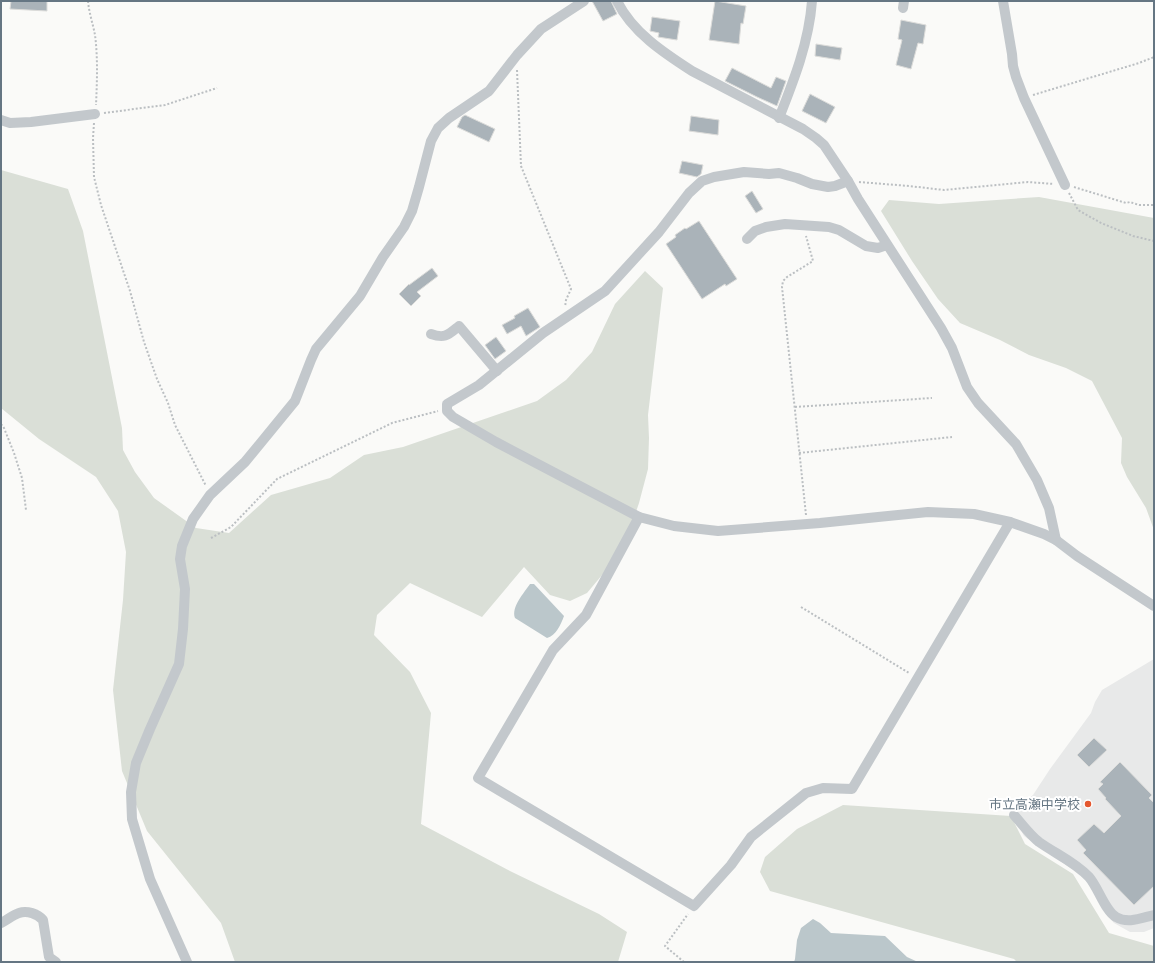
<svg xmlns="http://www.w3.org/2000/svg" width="1155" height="963" font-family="'Exo 2','Noto Sans JP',sans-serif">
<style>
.built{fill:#e8e9e9}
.green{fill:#dadfd7}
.water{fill:#bbc7cb}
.building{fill:#aab3b9;stroke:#dcdcda}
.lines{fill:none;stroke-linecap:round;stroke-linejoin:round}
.path{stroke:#bbbfc2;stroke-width:2;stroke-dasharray:2 2;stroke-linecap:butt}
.minor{stroke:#c3c8cc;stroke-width:10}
.poi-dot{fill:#e4572e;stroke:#fff;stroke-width:1.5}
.labels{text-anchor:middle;stroke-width:4;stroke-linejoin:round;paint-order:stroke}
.poi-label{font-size:13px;fill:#657683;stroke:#fff;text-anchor:end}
</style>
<rect width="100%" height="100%" fill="#fafaf8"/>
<path class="built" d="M1154,659v269l-10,4h-14l-16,-9 -8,-9 -14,-25 -9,-13 -32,-21 -27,-19 -13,-24 22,-17 17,-26 41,-56 4,-11 7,-12z"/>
<g class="green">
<path d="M1,170l67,19 15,42 39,197 1,22 12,22 19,26 42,30 33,5 42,-38 59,-17 34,-23 39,-8 134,-46 29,-21 26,-28 23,-48 30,-33 18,17 -15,127 1,23 -1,31 -9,34 -16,47 -36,43 -17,8 -20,-6 -26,-28 -42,50 -72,-34 -33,32 -3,20 36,37 21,41 -10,111 91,48 87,42 28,18 -9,30h-383l-14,-39 -74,-92 -25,-60 -9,-81 10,-90 3,-48 -8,-41 -22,-34 -57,-38 -38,-31z"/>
<path d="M1039,197l115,21v312l-8,-22 -19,-31 -6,-14 1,-25 -30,-57 -26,-13 -37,-13 -29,-15 -40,-17 -22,-24 -26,-38 -31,-50 8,-11 50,4z"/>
<path d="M843,805l168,11 14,28 48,30 36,59 45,13v16h-137l-3,-3 -244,-68 -10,-19 5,-15 32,-28z"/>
</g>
<g class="water">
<path d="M530,584h4l30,32c-3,8 -8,20 -17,22l-32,-20c-4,-11 9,-25 15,-34z"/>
<path d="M813,919l7,4 11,10 54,3 22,21 11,5h-124l1,-3 2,-19 4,-12z"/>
</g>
<g class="building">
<path d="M11,1h36v10l-37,-2z"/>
<path d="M592,1h19l6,13 -14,7z"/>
<path d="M715,1l31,5 -3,18 -2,-1 -2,21 -30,-4z"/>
<path d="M652,17l28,4 -3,19 -19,-3 1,-4 -9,-2z"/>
<path d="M901,20l25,5 -3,19 -5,-1 -7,26 -15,-4 6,-25 -4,-1z"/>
<path d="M816,44l26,4 -2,12 -25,-4z"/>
<path d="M732,68l39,20 5,-11 10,4 -9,25 -20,-9 -32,-16z"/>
<path d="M810,94l25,13 -9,16 -24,-12z"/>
<path d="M465,115l30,14 -6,13 -32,-15 5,-10z"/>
<path d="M691,116l28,4 -1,15 -29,-4z"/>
<path d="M682,161l21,4 -2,9 -4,3 -18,-4z"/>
<path d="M752,191l11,18 -7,4 -11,-17z"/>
<path d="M699,221l38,58 -11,7 -1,-2 -23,15 -36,-55 10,-7 -1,-2 10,-7 1,1z"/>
<path d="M432,268l6,8 -21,16 4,4 -10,10 -12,-12 10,-10v1z"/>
<path d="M528,308l12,19 -14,9 -5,-10 -14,8 -5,-9 13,-7 -1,-2z"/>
<path d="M496,337l10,14 -11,8 -10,-14z"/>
<path d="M1094,738l13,12 -18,17 -12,-12z"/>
<path d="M1120,762l32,33 -3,3 5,5v83l-20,19 -51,-52 3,-3 -9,-10 17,-16 10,9 17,-17 -16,-17 1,-1 -8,-9 5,-5 -3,-2z"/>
</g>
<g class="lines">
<g class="path">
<path d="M88,1c1,12 5,23 7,34 3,23 2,47 1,70"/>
<path d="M517,70l4,96 50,123 -5,11 -1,7"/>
<path d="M1033,95l106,-32 15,-6"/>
<path d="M104,113l61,-8 52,-17"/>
<path d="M94,123l-1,15 1,39 7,28 29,86 14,51 13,37 11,24 7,22 31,61"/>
<path d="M859,182l50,4 35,4 84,-8 26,2"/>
<path d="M1074,187l52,16 4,-1 9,3h15"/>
<path d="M1069,193l9,17 23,13 32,13 21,5"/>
<path d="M795,407l137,-9"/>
<path d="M1,424l3,4 10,25 8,25 4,32"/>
<path d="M799,453l153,-16"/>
<path d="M806,515l-24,-228 1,-6 4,-4 26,-16 -7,-25"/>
<path d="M211,538l20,-11 46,-48 115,-56 46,-12"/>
<path d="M801,607l108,66"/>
<path d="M684,962l-19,-16 23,-32"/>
</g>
<g class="minor">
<path d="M617,1c15,31 47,52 75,70l111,58 13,9 8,7 24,36 10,18 83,129 11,20 15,39 11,16 38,41 21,36 12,28 7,32"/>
<path d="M1003,1l9,53 1,12 3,11 8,21 41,87"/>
<path d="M903,8l1,-7"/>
<path d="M779,118c15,-38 30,-76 33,-117"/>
<path d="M1,120l9,3 21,-1 64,-8"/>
<path d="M848,181l-13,5 -7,1 -16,-3 -15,-6 -18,-5 -10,1 -25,-2 -30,5 -12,4 -13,12 -30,39 -54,59 -62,42 -64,52 -32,19v7l6,6 43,25 143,75 35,9 44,5 102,-8 58,-6 50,-5 46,2 36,8 34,12 12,6 21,16 77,50"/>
<path d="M747,239l8,-8 11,-4 19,-3 44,3 10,3 27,16 12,2 9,-3"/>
<path d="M431,334c14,5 17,1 28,-8l38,45"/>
<path d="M639,517l-53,98 -33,35 -75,128 216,128 37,-41 20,-28 55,-44 17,-5 29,1 158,-267"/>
<path d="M1014,815c8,9 16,20 25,27 17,12 36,20 50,35 9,10 16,34 27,40 12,7 25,1 38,-2"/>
<path d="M1,923c6,-3 12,-8 18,-10 8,-3 19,1 24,7l6,37 7,5"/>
<path d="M187,962l-37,-83 -18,-60 -1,-27 5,-29 14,-34 29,-65 4,-35 2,-40 -5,-30 2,-13 11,-27 17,-24 35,-33 50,-61 16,-41 5,-11 44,-53 23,-39 21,-30 8,-16 7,-24 12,-46 7,-13 11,-10 40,-27 28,-36 24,-26 43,-28"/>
</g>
</g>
<circle class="poi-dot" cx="1088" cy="804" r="4"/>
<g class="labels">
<g class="poi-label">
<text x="1080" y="809">市立高瀬中学校</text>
</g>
</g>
<rect width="1155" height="963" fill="none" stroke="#657683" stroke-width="4"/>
</svg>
